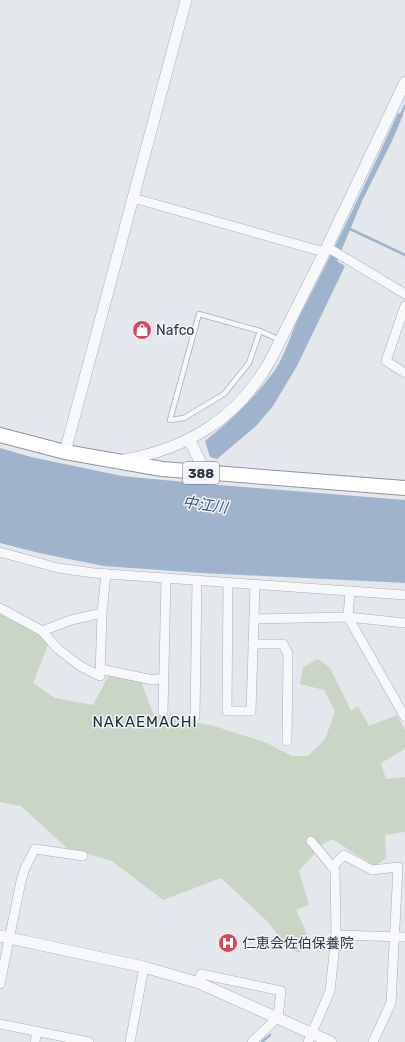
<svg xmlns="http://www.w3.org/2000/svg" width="405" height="1042" font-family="Rubik,'Noto Sans JP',sans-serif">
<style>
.green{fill:#c9d6c5}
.water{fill:#9fb4cc}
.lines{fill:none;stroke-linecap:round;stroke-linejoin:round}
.stream{stroke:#9fb4cc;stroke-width:2.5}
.service-casing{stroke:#a9aeb7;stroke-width:6}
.minor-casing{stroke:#a9aeb7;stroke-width:10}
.tertiary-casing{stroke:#a9aeb7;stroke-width:12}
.trunk-casing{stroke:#8b94a3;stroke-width:16}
.service{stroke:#f7f8fa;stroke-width:4.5}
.minor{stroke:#f7f8fa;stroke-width:9}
.tertiary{stroke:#f7f8fa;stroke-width:11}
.trunk{stroke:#fff;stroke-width:14}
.labels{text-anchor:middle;stroke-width:3;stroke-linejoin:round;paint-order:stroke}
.shield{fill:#f4f6f9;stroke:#676e7b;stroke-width:1}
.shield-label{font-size:13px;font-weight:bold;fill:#2b3445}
.poi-label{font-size:14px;fill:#2b3445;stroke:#f4f6f9;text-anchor:start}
.water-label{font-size:15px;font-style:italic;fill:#34527a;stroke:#f4f6f9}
.neighbourhood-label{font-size:15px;letter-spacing:1px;fill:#1d2536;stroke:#f4f6f9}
</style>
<rect width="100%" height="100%" fill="#e4e7ec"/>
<path class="green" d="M0,612l50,28 -17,43 22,15 38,7 17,-32 31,6 3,11 10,25 60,11 53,17 25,13h16l17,-17 10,-27 -11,-22 -24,-6 3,-17 15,-8 12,9 21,43 7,-5 11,20 28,-11 8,15v19l-24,14 5,16 19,-2v55l-20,3 1,23 -11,8 -43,-27 -9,5 -24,27 10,34 -13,5 13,28 -9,15 -15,-6 -15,-23 -49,-46 -58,22 -51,-39 -45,-13 -46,-42 -21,-4z"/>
<g class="water">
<path d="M398,113l5,2 -11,26 -30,60 -25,60 8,5 -48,100 -24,40 -17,20 -39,33 -7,-2 -5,-16c27,-21 50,-44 70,-71 11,-16 16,-38 25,-55 35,-67 67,-134 98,-202z"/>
<path d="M0,448l31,9 91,19 84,8 199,16v83l-203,-10 -98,-7 -65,-13 -39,-10z"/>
</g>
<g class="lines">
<g class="stream">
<path d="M400,117l5,-11"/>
<path d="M348,228l57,27"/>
<path d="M262,1042l8,-7"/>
</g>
<defs>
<path id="service" d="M260,331l-61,-17 -29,106 14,-2 40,-24 25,-31 11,-32 20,9"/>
<g id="minor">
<path d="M133,198l191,54"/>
<path d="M327,247l78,47"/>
<path d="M405,306l-19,55 19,12"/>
<path d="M0,552l58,16 36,5 311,22"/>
<path d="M228,583l-1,128h24l4,-126"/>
<path d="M350,591l-2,26 57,100"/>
<path d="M0,608l42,23 16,18 22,17 20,10 2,-63 4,-39"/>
<path d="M254,619l94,-2 57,6"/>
<path d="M42,631l29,-11 31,-7"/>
<path d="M253,644h30l5,10 -1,87"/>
<path d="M100,669l53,11 11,-2"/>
<path d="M163,712l3,-134"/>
<path d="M195,717l2,-137"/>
<path d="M332,867l12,-12 28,15 26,-3 -7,136 -18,39"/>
<path d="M336,935l69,2"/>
<path d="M199,983l2,-9 80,17 -3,26 -26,25"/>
<path d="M0,984l21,-103 4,-13 10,-19 48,7"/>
<path d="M0,1024l89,18"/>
<path d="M35,1042l2,-11"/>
<path d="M130,1042l14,-75"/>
<path d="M308,1042l22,-51 6,-56 -1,-65 -24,-29"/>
</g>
<g id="tertiary">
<path d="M189,439l17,35"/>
<path d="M65,452l121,-452"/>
<path d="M124,460c64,-12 113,-41 146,-99l57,-114 78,-165"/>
<path d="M0,936l144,31 55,16 132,59"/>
</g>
<path id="trunk" d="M0,435l65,17 97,17 243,19"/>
</defs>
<use href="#service" class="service-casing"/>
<use href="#minor" class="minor-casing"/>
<use href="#tertiary" class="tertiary-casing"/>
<use href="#trunk" class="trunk-casing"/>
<use href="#service" class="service"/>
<use href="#minor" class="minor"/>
<use href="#tertiary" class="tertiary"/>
<use href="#trunk" class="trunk"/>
</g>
<defs>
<symbol id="shop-disc" viewBox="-11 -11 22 22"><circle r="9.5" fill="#d1495b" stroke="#f4f6f9"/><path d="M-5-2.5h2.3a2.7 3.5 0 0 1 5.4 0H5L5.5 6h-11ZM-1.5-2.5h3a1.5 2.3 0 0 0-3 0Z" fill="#fff"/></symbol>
<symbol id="hospital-disc" viewBox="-11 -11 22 22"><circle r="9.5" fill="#d1495b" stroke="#f4f6f9"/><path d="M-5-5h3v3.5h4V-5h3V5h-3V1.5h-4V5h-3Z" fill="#fff"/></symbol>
</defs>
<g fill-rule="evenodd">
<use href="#shop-disc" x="131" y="319" width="22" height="22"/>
<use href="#hospital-disc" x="217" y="932" width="22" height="22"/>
</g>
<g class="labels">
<rect class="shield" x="183" y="462" width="36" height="22" rx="3"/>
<g class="shield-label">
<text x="201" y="478">388</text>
</g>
<g class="poi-label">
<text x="156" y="335">Nafco</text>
<text x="242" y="948">仁恵会佐伯保養院</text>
</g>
<g class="water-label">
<text transform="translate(205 505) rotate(8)" y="5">中江川</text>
</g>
<g class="neighbourhood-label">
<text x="145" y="727">NAKAEMACHI</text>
</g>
</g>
</svg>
